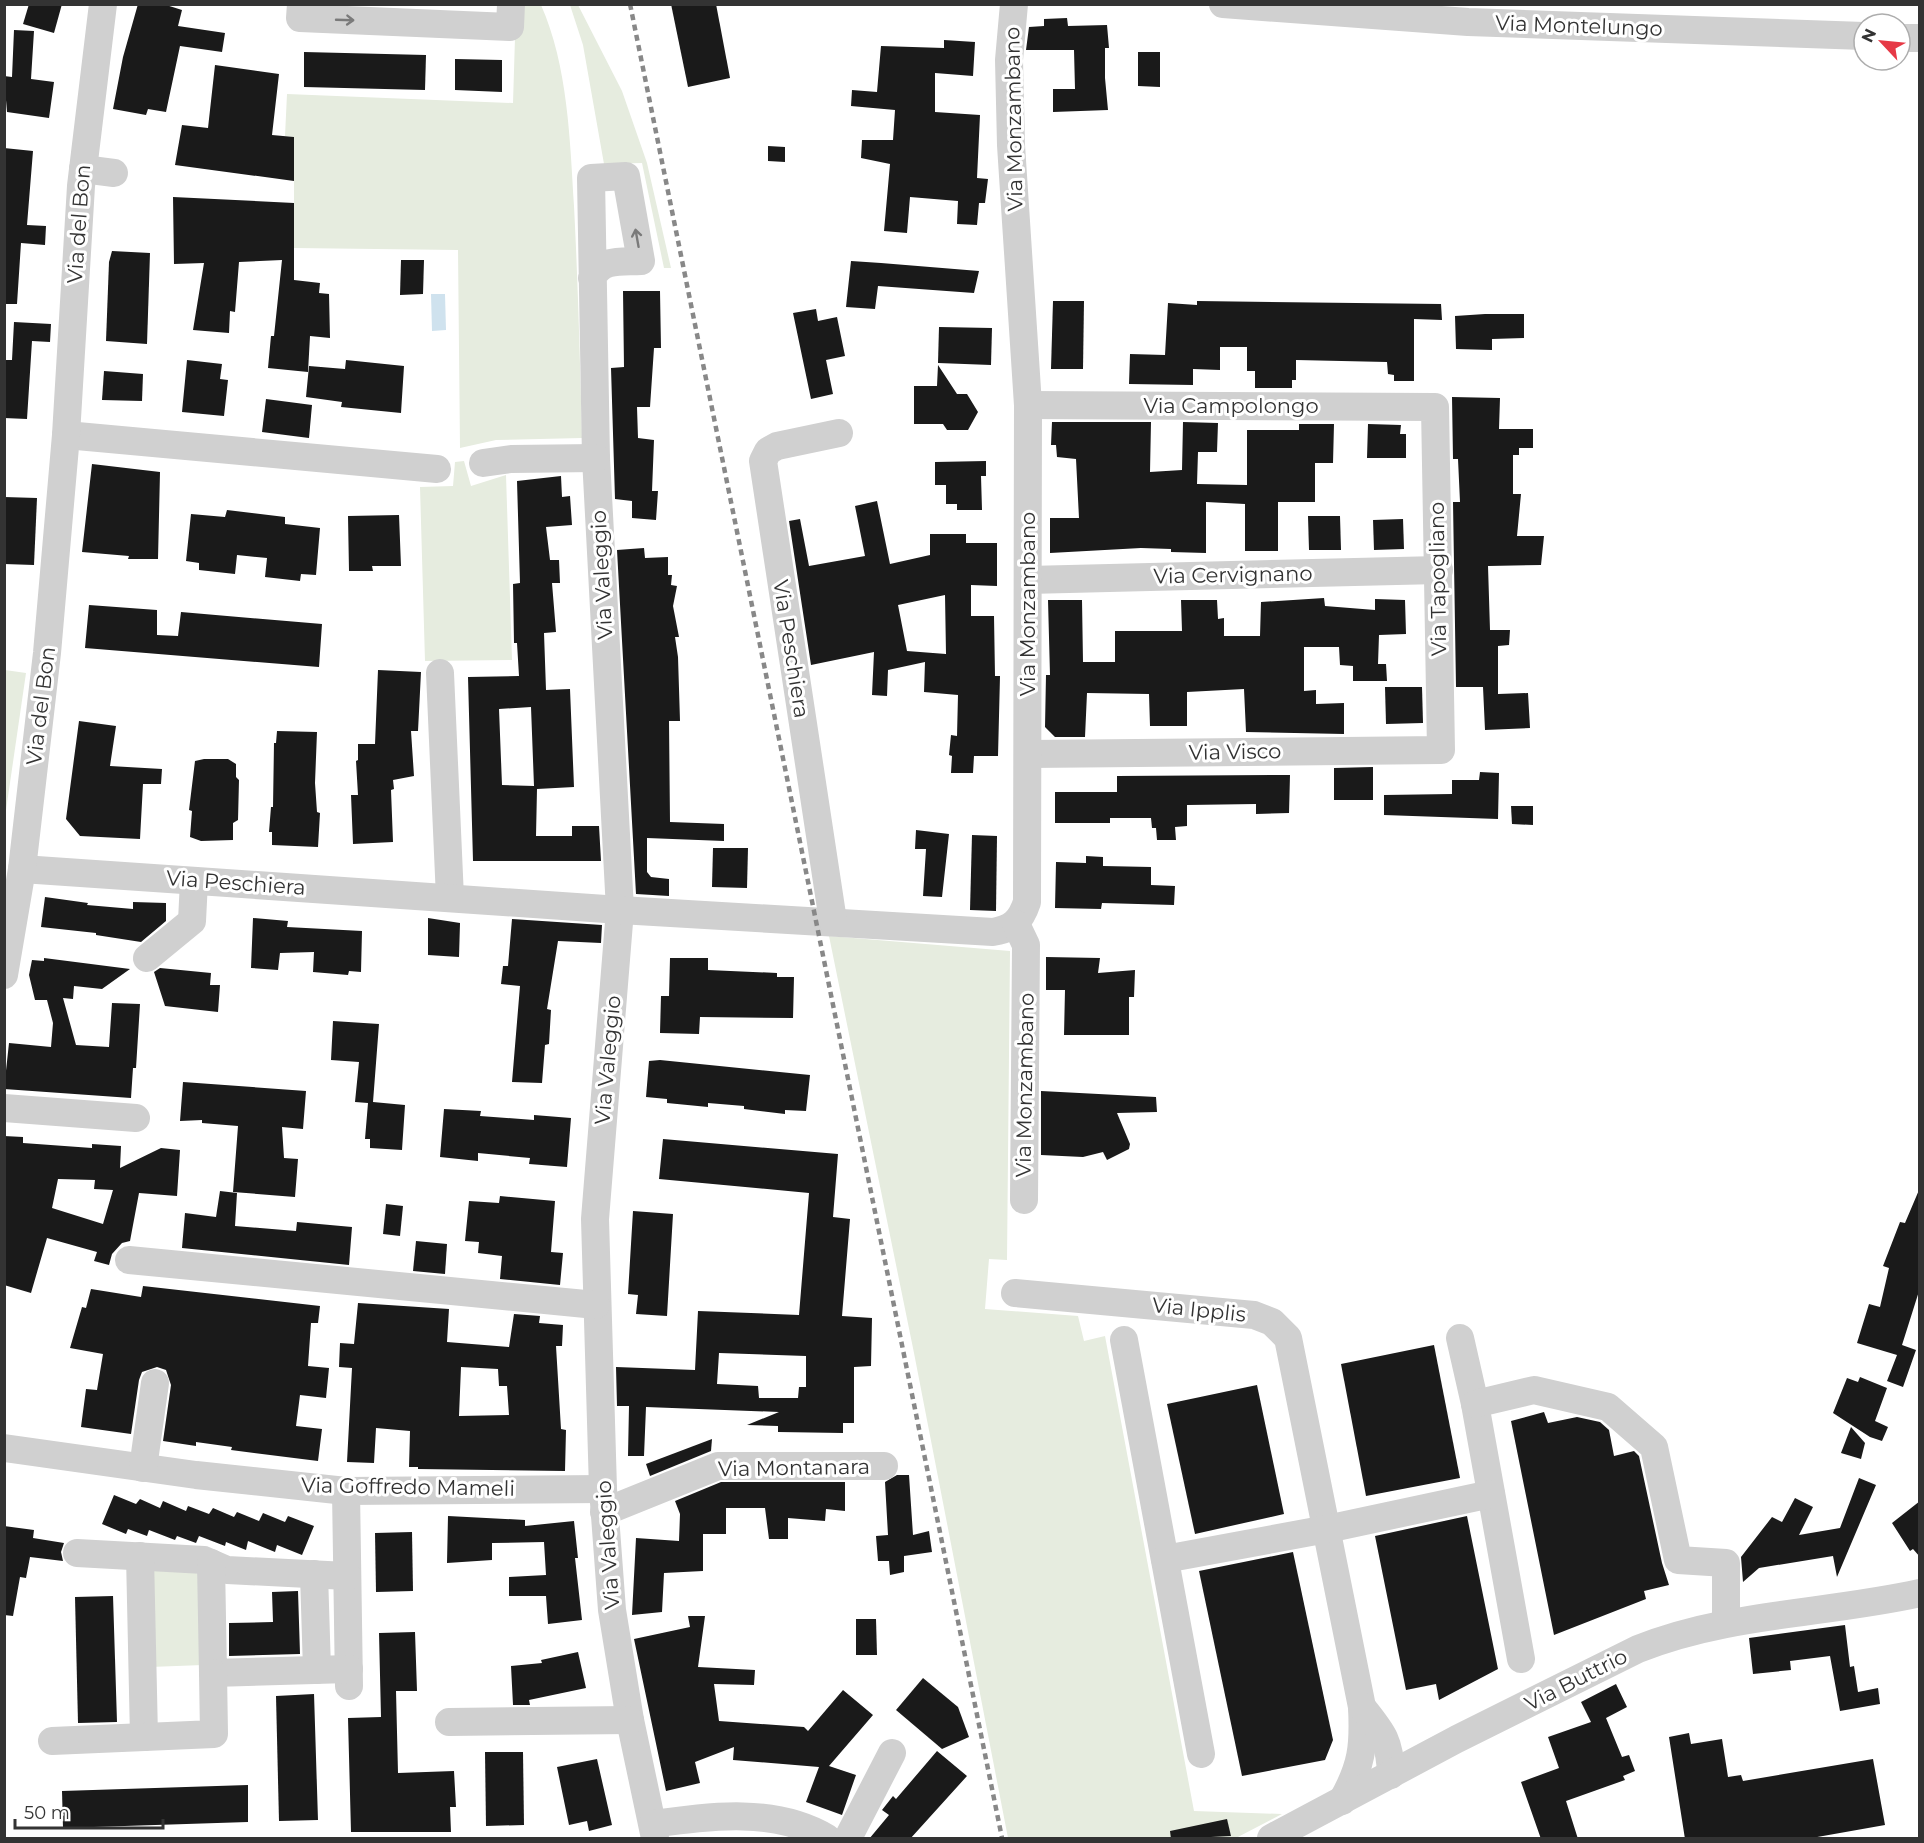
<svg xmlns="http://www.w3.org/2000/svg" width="1924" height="1843" font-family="Montserrat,sans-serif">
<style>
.green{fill:#e6ecdf}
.water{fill:#cfe2ee}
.building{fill:#1a1a1a;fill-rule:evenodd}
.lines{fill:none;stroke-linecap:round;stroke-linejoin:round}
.minor{stroke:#d0d0d0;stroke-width:28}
.rail{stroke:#888;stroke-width:4.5;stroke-dasharray:6 4.5;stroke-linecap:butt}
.oneway{stroke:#7a7a7a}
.labels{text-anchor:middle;stroke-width:6;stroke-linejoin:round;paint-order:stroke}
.street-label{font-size:21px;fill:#333;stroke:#fff}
</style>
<rect width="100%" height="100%" fill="#fff"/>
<g class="green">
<path d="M516,5h25c27,61 29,135 33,201 4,77 6,155 8,232l-86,2 -36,8 -2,-198 -164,-2v-111l-9,-1 2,-42 226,9z"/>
<path d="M570,5h8l44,86 25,72 24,105h-7l-22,-105 -38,1 -21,-119z"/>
<path d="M464,461l7,25 35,-11 6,185 -87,1 -5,-174 33,-1 2,-24z"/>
<path d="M5,670l21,3 -21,144 -1,-147z"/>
<path d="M829,936l181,15 -3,309 -18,-1 -4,50 93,7 6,25 21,-5 89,475 88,3 -46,24h-228l-94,-485z"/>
<path d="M149,1564l52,10 2,91 -53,2z"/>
</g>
<path class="water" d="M431,294h14l1,36 -14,1z"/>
<g class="building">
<path d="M29,4h33l-8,29 -31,-9z"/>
<path d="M138,4h25l19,6 -4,16 47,7 -3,19 -42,-6 -14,66 -18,-3 -2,6 -33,-6 10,-52z"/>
<path d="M671,4h45l14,74 -42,9z"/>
<path d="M1067,18l1,8 39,-1 2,23h-4v30l3,32 -55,2v-23h22l-1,-39h-48l3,-23 15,-1v-7z"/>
<path d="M14,30l20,1 -3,48 23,3 -5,36 -42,-6 -3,-36 8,1z"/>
<path d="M944,40l31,2 -2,34 -38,-3v39l45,3 -3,63 11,1 -3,24h-6l-2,22 -20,-1 1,-23 -48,-4 -3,36 -23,-2 6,-67 -29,-6 1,-18h31l2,-30 -44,-4 1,-16 25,2 4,-46 63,2z"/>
<path d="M304,52l122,3 -1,35 -121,-3z"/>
<path d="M1138,52h22v35l-22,-1z"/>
<path d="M455,59l47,1v32l-47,-2z"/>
<path d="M215,65l64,9 -7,61 22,2v44l-119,-16 7,-40 26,3z"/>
<path d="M768,146l17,1v15l-17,-1z"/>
<path d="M4,148l29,3 -6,74 19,1 -1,19 -24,-2 -4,61h-13z"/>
<path d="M173,197l121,6v77l26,3 -1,10 10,1 1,44 -20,-2 -2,36 -40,-4 3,-32h3l8,-76 -43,2 -4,50 -5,-1 -1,22 -36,-3 11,-67 -30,1z"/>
<path d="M112,251l38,2 -3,91 -41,-3 3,-79z"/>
<path d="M401,260h23l-1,34 -23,1z"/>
<path d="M851,261l30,2 98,8 -5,22 -96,-7 -3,23 -29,-2z"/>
<path d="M623,291h37l1,57h-7l-4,59h-13l1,31 16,2 -2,51h6l-2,29 -24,-2v-17l-17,-2 -4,-131 13,-1z"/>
<path d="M1053,301h31l-1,68h-32z"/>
<path d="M1197,301l244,3 1,16 -28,-1v62h-20v-6l-6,-1 -1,-12 -91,-2v20h-4v8h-37v-17h-8v-24h-27v23l-27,-1v16l-64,-1 1,-30 35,1 3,-52 29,2z"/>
<path d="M816,309l2,12 19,-4 8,39 -19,4 7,34 -22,5 -18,-86z"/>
<path d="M1485,314h39v24l-32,1v11l-36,-1 -1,-33z"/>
<path d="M14,322l37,2 -1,18 -18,-1 -5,78 -23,-1v-58h8z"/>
<path d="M939,327l53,1 -1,37 -53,-2z"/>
<path d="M187,360l35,4 -2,15 8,1 -4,36 -42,-4z"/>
<path d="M346,360l58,6 -3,47 -60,-6 1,-5 -36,-5 3,-31 36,3z"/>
<path d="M938,365l19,29h10l11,18 -10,18h-21l-4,-6h-29v-38h23z"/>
<path d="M104,371l39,3 -1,27 -40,-1z"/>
<path d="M1452,397l48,1 -1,31h34v19h-14v7h-6v39h8l-4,42h27l-3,29 -53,1 2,64h20l-1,15 -11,1v48l30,-1 2,35 -45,2 -2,-43h-27l-3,-185h7l-2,-43h-5z"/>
<path d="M266,399l46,6 -3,33 -47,-6z"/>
<path d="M1052,422h99l-1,50 32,-2 1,-48 35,1 -1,29h-19l-1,32 50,1v-55h52v-6h35l-1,39h-18v39h-37v49h-33v-47l-39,-2v51l-35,-1v-3l-30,-1 -91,5v-35h29l-3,-59 -19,-2 -1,-12h-5z"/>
<path d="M1368,424l33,1 -1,9h6v24h-39z"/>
<path d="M986,461v15h-5l1,34h-25v-6h-11v-19h-11v-23z"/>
<path d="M92,464l68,8 -2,87h-30l1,-3 -47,-4z"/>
<path d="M561,476l1,21 8,-1 2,29 -26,2 4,33h9l1,23h-8l4,49 -12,1 2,57 24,-1 4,98 -37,2 -1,47h36v-10h27l2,35h-128l-5,-184 51,-1 -2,-33h-3l-1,-59 7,-1 -3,-102zM531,707l3,79 -32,-1 -3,-76z"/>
<path d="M4,497l33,1 -3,67 -30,-1z"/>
<path d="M877,501l13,63 40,-9v-21h36v9h31v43l-26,-1v31h23l1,60h5l-2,80h-24l-1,17h-22l1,-17 -3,-1 2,-20 6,1 1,-41 -34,-3 1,-30 -37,8 -1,26 -15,-1 2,-43 -63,13 -22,-144 11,-2 9,47 56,-10 -10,-50zM945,595l1,59 -39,-3 -9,-46z"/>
<path d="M227,510l58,7v7l35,4 -4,47 -15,-1 -1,7 -35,-4 2,-19 -30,-3 -2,19 -36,-4v-7l-13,-2 5,-47 34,3z"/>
<path d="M399,515l2,51h-29l1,5h-24l-1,-55z"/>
<path d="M1308,516h32l1,34h-32z"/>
<path d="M1403,519l1,30 -30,1 -1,-30z"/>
<path d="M644,548l1,10 23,-1v18h4l-1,10 6,1 -4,20 6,31h-4l3,20 2,64h-11l1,101 54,2v17l-77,-3v34l4,5 18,2v17l-33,-2 -19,-344z"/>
<path d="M1324,598l1,8 50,4v-11l30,1 1,34 -27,1 -1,29h8l1,17h-34v-15l-13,-1 -1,-18h-35v44l12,-1v14l28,-1v31l-98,-2 -2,-43 -57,3v34h-37l-1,-32 -62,-1 -2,44h-30l-10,-10 1,-52h4l-2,-75h34l1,62h32v-31h67l-1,-31h36l1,19 6,-1v18h36l1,-34z"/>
<path d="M89,605l68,5v25l21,1 3,-24 141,12 -3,43 -234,-19z"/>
<path d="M378,670l43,2 -3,59h-7l3,45 -21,4 1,9 -3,1 2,52 -40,2 -2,-49h7l-2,-34 2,-1v-16h17z"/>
<path d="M1385,687h37l1,36 -37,1z"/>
<path d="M79,721l37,5 -6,40 52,3 -1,15h-18l-3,55 -60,-3 -14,-17z"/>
<path d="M277,731l40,1 -2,51 2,29 3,1 -2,34 -46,-2v-13h-3l2,-25h2l1,-64h2z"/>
<path d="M204,759h24l8,5v13l3,3 -1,40 -5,3v17l-32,1 -11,-4 2,-26 -3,-1 6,-49z"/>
<path d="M1373,767v33h-39v-32z"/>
<path d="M1480,772l19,1 -1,46 -114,-4v-20l68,-1v-14h27z"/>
<path d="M1290,775l-1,38 -33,1v-10l-69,1v21l-12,1 1,13h-19l-1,-12h-4l-1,-10h-41v5h-55v-31h62v-16z"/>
<path d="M1511,806h22v19l-21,-1z"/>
<path d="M916,830l33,4 -7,63 -19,-1 3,-47h-11z"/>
<path d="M972,835l25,1 -1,75 -26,-1z"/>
<path d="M713,848h35l-1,40 -35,-1z"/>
<path d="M1086,856l17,1v9l48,1v18l24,1 -1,19 -72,-2 -1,6 -46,-1 1,-46 30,1z"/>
<path d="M45,897l43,6 -1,2 46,4v-7l33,1v18l-25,21 -45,-7v-2l-55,-6z"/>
<path d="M253,918l35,3 -1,6 75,4 -1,41 -12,-1 -1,4 -35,-3 1,-20 -34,1 -2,17 -27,-2z"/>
<path d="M428,918l32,5 -1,34 -31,-2z"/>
<path d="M512,919l90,6 -1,18 -43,-2 -11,68 4,1 -2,34 -4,1 -3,38 -30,-1 8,-96 -19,-2 2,-18h5z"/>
<path d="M1046,957l54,1 -2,15 37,-3 -1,27h-5v38h-65l1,-45h-19z"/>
<path d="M44,958l86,11 -28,20 -28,-3 -1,13 -10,-1 13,47 33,2 3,-44 28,1 -4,64h-3l-2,30 -127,-9 5,-46 42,4 2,-24 -6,-23h-12l-6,-25 3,-15 12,1z"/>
<path d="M670,958h38v12l69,3v4h17l-1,41 -93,-1 -1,17 -39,-1 1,-37h8z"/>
<path d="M160,968l51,5 -1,12h10l-2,27 -53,-6 -11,-34z"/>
<path d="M333,1021l46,3 -6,78 32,3 -3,45 -32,-2v-9h-5l3,-36 -13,-1 4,-40 -28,-2z"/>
<path d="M660,1060l150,15 -4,36 -21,-1v4l-41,-5v-3l-36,-3v4l-41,-4v-4l-21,-2 3,-36z"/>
<path d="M183,1082l123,9 -3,38 -21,-2 2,31 14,1 -3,38 -62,-5 5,-66 -36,-3v-3l-22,1z"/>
<path d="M1041,1091l115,6 1,15 -40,1 13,31 -1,5 -22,11 -4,-8 -20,5 -42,-2z"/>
<path d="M444,1109l37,2 -1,5 54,4v-5l37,3 -4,49 -38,-3 1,-6 -52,-5v8l-38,-4z"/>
<path d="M4,1136l19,1v6l69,5v-4l29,2 -1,22 41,-20 19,2 -3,46 -38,-3 -9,48 -8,2 -10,11 -3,11 -15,-4 3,-9 -50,-14 -16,55 -27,-8zM58,1179l37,1 -1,9 19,1 -10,34 -51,-16z"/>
<path d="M663,1139l175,15 -5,63 17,2 -8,97 30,2 -1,48 -17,1v56h-11v10l-65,-1v-6l-31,-1 32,-13 -133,-5 -2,49h-16l1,-50h-12l-1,-39 79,3 3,-59 101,4 10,-122 -150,-14zM719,1353l87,3v31h-7l-1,11h-39l-1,-12 -41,-2z"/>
<path d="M1919,1190l1,98 -18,57 14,5 -13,37 -16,-6 10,-26 -40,-12 12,-39 11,3 9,-39 -6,-2 17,-44 5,1z"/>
<path d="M220,1191l17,2 -2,33 61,5 1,-9 55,5 -3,38 -167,-17 3,-35 31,4z"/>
<path d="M500,1196l55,5 -4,51 12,1 -3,32 -60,-6 2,-23 -24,-3 1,-11 -14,-1 4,-40 30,2z"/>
<path d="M386,1204l17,2 -3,30 -17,-2z"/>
<path d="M633,1211l40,3 -6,102 -31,-2 2,-19 -10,-1z"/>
<path d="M416,1241l31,3 -2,30 -32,-3z"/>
<path d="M143,1286l177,20 -2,17h-7l-3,43 21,2 -3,30 -26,-3 -4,31 26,3 -4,32 -87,-11 1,-3 -36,-5v4l-33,-5 8,-56 -5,-15 -9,-3 -15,5 -3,8 -8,54 -50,-7 5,-38 11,1 6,-36 -33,-6 12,-41 4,1 5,-19 50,8z"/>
<path d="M358,1303l91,6 -2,33 62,5 5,-33 26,2 -1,7 24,2 -1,21h-6l5,83 5,1 -1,41 -147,-2v-2h-9l1,-36 -34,-3 -2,35 -27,-1 5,-94 -13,-1 1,-24 14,1zM461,1367l37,2 1,17h8l2,29 -50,1z"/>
<path d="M1434,1345l26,133 -94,18 -25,-132z"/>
<path d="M1860,1377l27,11 -12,33 13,6 -6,14 -12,-4 -37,-24 14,-35 11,4z"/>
<path d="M1257,1385l27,129 -89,20 -28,-130z"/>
<path d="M1544,1412l4,11 29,-6 23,5 9,8 5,26 20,-5 5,5 23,107 7,22 -25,6 2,8 -92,36 -43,-214z"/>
<path d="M1851,1427l14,16 -4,16 -20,-6z"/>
<path d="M712,1439l-1,12 -61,25 -4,-12z"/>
<path d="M897,1475h12l4,60 16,-4 3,21 -28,4v16l-14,3 -1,-14h-11l-2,-25 12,-1 -3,-53z"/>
<path d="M1859,1478l17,7 -39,92 -4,-21 -74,12 -16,14 -2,-25 31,-40 10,5 13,-24 18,9 -14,28 41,-7z"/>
<path d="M721,1482h124v29l-19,-2 -1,12 -37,-3v21h-19l-4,-31h-39v26h-23v37l-39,2 -2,39 -30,3 4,-77 43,3 1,-27 -5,-13z"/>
<path d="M114,1495l22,9 4,-5 20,9 3,-7 23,10 2,-5 21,8 4,-6 21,9 3,-5 22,9 4,-8 22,9 3,-6 26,10 -12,29 -25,-10 -2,7 -27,-11 -2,9 -20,-8 -1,4 -26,-10 -3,7 -19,-7 -2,4 -26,-10 -2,6 -19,-7 -2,5 -24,-10z"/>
<path d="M1920,1501v56l-7,-8 -3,2 -18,-28z"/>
<path d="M448,1516l77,4v6l49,-5 4,37h-3l7,62 -34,4 -2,-28h-37v-19l37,-2 -2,-33 -52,1v17l-45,3z"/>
<path d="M1467,1516l31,153 -59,31 -3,-16 -30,6 -31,-154z"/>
<path d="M4,1526l30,4 -1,8 31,5 -3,9 2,9 -33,-4 -4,21 -6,-1 -7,39 -9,-1z"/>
<path d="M412,1532l1,59 -37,1 -1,-59z"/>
<path d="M1293,1552l40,188 -8,20 -83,16 -43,-205z"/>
<path d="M298,1591l2,63 -71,2v-33l44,-1 -1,-30z"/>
<path d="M113,1596l4,126 -39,1 -3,-126z"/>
<path d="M688,1616h17l-7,51 57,3 -1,15 -40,-1 5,37 85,6 4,4 35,-41 30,25 -44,51 27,9 -14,40 -36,-13 13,-35 -86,-7 1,-13 -39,15 5,21 -34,8 -32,-152 56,-12z"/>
<path d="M856,1619h20l1,36h-21z"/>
<path d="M1845,1625l5,42 4,-1 4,26 20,-4 2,16 -40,7 -10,-55 -40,5 1,9 -38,4 -4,-36z"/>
<path d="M415,1632l2,59h-21l2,82 56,-2 2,36h-6l1,25h-100l-3,-114 33,-1 -2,-84z"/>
<path d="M578,1652l8,36 -57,12 1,5h-17l-2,-39 31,-3 -1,-3z"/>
<path d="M923,1678l35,29 11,30 -27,12 -46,-39z"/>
<path d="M1616,1684l11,23 -21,11 16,39 7,-2 6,16 -12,5 2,4 -59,21 12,38h-37l-20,-57 38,-14 -11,-31 43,-15 -10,-20z"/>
<path d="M314,1694l4,126 -39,1 -3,-125z"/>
<path d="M1689,1733l2,11 31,-5 6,38 13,-2 2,6 130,-22 12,66 -79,14h-121l-16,-102z"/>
<path d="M937,1751l30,25 -57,63h-41l20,-24 -7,-5 11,-14 3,3z"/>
<path d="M485,1752h38l1,73 -38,1z"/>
<path d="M597,1759l15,66 -23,6 -2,-10 -18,4 -12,-58z"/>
<path d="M248,1785v37l-185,6 -1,-37z"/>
<path d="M1227,1819l4,17 -60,3 -1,-8z"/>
</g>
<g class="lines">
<g class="minor">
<path d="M301,4l-1,14 210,9 1,-23"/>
<path d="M1223,4l245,18 396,14"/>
<path d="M1900,38h20"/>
<path d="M83,169l31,4"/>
<path d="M592,278c10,-20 29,-16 49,-17l-15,-85 -35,2 5,280 24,452 -25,309 8,270 9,121 18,110 25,118"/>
<path d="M1028,405l407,2 6,343 -412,4"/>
<path d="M66,435l371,34"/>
<path d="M483,463l28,-4 85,-1"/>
<path d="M1028,580l411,-10"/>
<path d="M440,673l10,225"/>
<path d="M22,869l598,41 373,22c20,-3 28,-12 34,-30l1,-497 -17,-260 -2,-85 5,-56"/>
<path d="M833,921l-70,-460 5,-10 9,-5 62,-13"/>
<path d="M1016,924l10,21 -2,255"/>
<path d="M147,958l45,-37 2,-40"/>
<path d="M4,975l18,-106 25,-216 19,-218 15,-249 22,-182"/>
<path d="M4,1108l132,10"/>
<path d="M129,1260l467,45"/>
<path d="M1015,1293l239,22 18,7 16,16 74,369c2,39 0,59 -20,94"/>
<path d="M1460,1338l15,66 46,255"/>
<path d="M1124,1340l77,414"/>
<path d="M1475,1404l59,-14 74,17 46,40 24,113 48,3v59"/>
<path d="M4,1448l192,27 150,16 257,-2"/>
<path d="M143,1468l12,-85"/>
<path d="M346,1491l3,195"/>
<path d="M604,1512l114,-46h166"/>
<path d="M77,1553l127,7 23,10 120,6"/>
<path d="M140,1556l4,181"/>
<path d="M1165,1559l162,-30 164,-35"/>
<path d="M211,1563l2,110 136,-4"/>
<path d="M314,1574l3,96"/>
<path d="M1362,1707c21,26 28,34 29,68"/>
<path d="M449,1722l181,-2"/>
<path d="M52,1741l162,-7 -1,-61"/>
<path d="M653,1824c58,-8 122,-17 174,14"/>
<path d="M848,1838l44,-85"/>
<path d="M1271,1838l186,-99 181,-90c90,-36 188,-35 282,-56"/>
</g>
<path class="rail" d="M630,4l372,1834"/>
</g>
<defs><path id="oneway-shaft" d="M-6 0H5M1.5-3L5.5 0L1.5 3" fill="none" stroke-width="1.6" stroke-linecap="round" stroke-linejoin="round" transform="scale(1.5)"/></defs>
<g class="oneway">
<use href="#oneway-shaft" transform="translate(345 20) rotate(2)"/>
<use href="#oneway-shaft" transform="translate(637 238) rotate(-100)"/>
</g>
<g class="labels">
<g class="street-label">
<text transform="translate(1579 26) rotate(2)" y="7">Via Montelungo</text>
<text transform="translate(1014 119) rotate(-91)" y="7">Via Monzambano</text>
<text transform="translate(79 224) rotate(-86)" y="7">Via del Bon</text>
<text x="1231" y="413">Via Campolongo</text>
<text transform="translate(602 575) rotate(-93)" y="7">Via Valeggio</text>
<text transform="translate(1233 575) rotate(-1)" y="7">Via Cervignano</text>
<text transform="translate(1438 579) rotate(-91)" y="7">Via Tapogliano</text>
<text transform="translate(1028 604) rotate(-90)" y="7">Via Monzambano</text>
<text transform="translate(791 649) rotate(81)" y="7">Via Peschiera</text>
<text transform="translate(41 706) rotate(-83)" y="7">Via del Bon</text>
<text transform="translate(1235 752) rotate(-1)" y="7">Via Visco</text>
<text transform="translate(236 883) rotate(4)" y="7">Via Peschiera</text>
<text transform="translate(608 1060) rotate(-85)" y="7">Via Valeggio</text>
<text transform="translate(1025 1085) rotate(-89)" y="7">Via Monzambano</text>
<text transform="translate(1199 1310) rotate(6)" y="7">Via Ipplis</text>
<text transform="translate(794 1468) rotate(-1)" y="7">Via Montanara</text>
<text transform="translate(408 1487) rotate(1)" y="7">Via Goffredo Mameli</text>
<text transform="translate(608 1545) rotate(-94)" y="7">Via Valeggio</text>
<text transform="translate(1576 1680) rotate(-27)" y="7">Via Buttrio</text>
</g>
</g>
<rect width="1924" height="1843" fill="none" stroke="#333333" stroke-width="12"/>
<g transform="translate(1882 42) rotate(296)"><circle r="28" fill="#ffffff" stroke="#adadad" stroke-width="1.5"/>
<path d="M0-4.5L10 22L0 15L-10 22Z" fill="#e63946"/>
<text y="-9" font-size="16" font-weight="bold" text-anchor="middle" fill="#333333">N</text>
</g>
<path d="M15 1819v9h148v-9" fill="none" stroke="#333333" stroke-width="3"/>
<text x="24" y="1819" font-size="18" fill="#333333" stroke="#ffffff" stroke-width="4.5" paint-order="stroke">50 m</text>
</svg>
